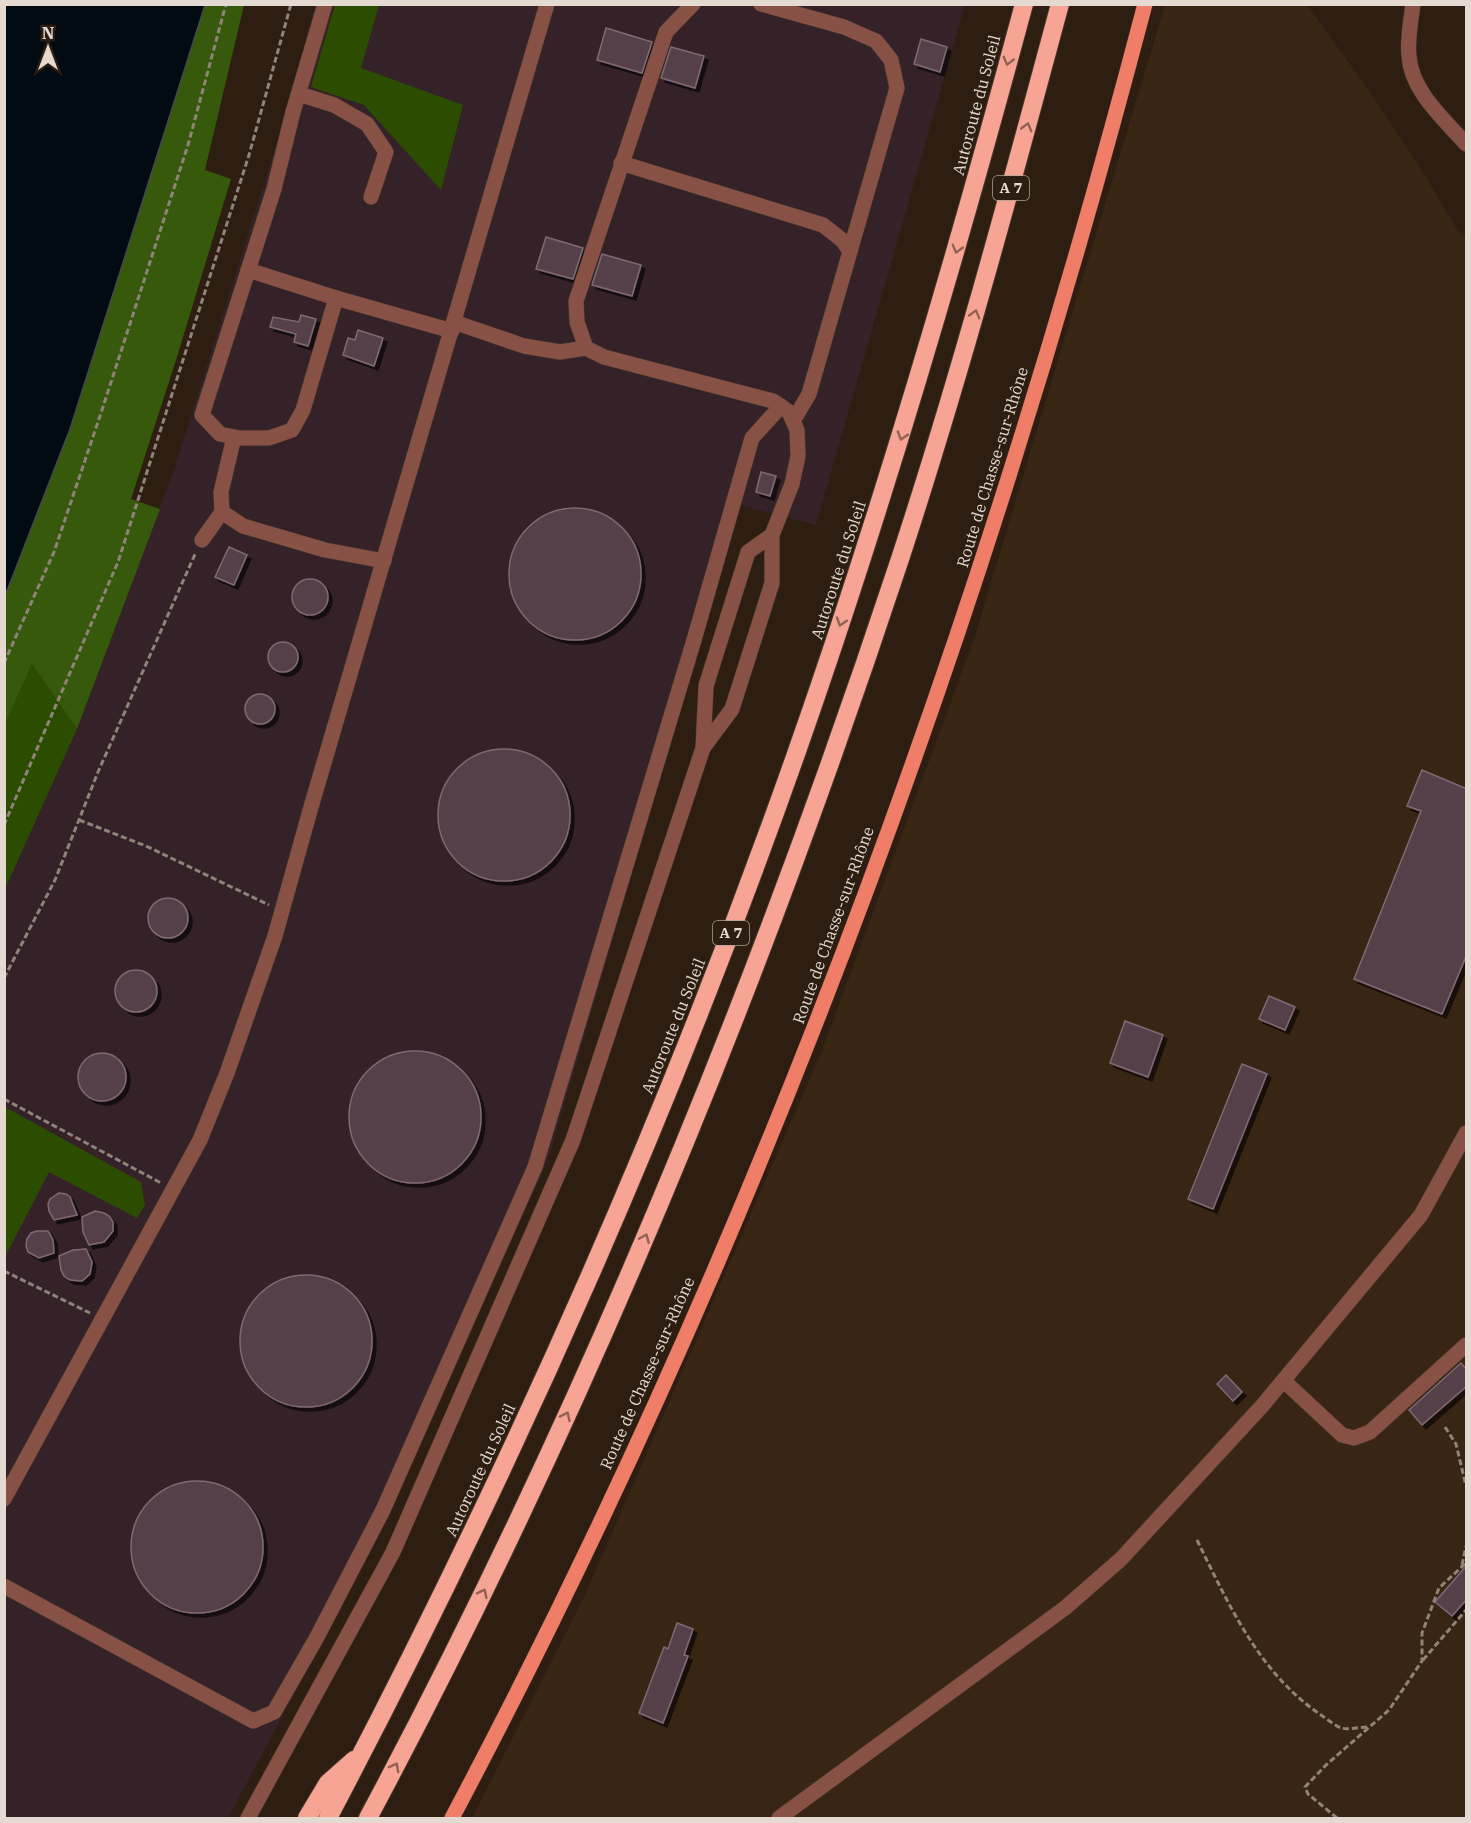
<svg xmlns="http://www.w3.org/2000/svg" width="1471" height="1823" font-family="'IBM Plex Serif',serif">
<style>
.built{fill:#392513}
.industrial{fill:#352228}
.green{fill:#2c4d00}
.forest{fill:#36590b}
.water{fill:#020b11;stroke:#46494b;stroke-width:1.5}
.building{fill:#543f4a;stroke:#7f6974;stroke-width:1.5;filter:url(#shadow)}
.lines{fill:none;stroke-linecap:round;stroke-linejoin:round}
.minor-casing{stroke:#47382c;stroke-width:16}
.major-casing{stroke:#47382c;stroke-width:16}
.highway-casing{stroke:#47382c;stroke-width:20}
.path{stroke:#908379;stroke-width:3;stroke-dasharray:6 3;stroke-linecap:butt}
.minor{stroke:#885146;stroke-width:15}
.major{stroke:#ef7d68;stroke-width:15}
.highway{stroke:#f7a494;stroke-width:18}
.oneway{stroke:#926152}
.labels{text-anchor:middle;stroke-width:4.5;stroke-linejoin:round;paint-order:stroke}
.shield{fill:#2d1e11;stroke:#ada298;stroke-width:1.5}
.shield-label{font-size:15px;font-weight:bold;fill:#e4dad2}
.street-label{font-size:16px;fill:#e4dad2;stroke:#2d1e11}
</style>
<defs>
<filter id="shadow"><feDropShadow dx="4" dy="4" stdDeviation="0" flood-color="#0009"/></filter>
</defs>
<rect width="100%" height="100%" fill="#2d1e11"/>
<path class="built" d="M1165,5h142l58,80 56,84 37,62 8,7v1580h-994l113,-223 236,-542 153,-414z"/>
<path class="industrial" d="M315,5h650l-149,520 -76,-20 -191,652 -170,379 -151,282h-223v-929l72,-160 97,-259 118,-376z"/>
<g class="green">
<path d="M335,5h44l-18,63 102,37 -22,85 -77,-85 -53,-18z"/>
<path d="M32,663l45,66 -72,160v-165z"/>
<path d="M5,1107l136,75 4,23 -8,13 -88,-46 -44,85z"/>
</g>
<path class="forest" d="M205,5h39l-39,165 26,9 -54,178 -46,142 29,10 -83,220 -45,-65 -27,60v-128l65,-167z"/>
<path class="water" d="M5,4l200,1 -135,424 -65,167z"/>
<g class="building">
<path d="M606,28l46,14 -10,31 -45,-13z"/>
<path d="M921,39l26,8 -7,25 -26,-8z"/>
<path d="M671,47l33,9 -9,32 -34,-10z"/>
<path d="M546,237l37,11 -10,31 -37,-10z"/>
<path d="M602,254l39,11 -9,31 -40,-11z"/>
<path d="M301,315l15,4 -8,27 -14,-4 2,-8 -26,-7 3,-10 26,5z"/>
<path d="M358,330l25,8 -9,28 -31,-11 5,-17 7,2z"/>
<path d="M761,472l15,4 -6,20 -14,-4z"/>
<circle cx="575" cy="574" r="66"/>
<path d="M229,547l18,8 -13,30 -19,-8z"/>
<circle cx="310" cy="597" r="18"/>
<circle cx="283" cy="657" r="15"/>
<circle cx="260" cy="709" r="15"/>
<circle cx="504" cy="815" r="66"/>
<path d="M1422,770l45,19v165l-25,60 -88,-35 67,-168 -14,-5z"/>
<circle cx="168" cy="918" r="20"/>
<circle cx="136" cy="991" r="21"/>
<path d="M1269,996l26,11 -10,23 -26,-11z"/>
<path d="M1125,1021l38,14 -15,42 -38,-14z"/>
<circle cx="415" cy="1117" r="66"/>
<circle cx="102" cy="1077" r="24"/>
<path d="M1242,1064l25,10 -54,135 -25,-10z"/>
<path d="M59,1193l7,1 4,3 7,18 -23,5 -5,-9 -1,-7 2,-5z"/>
<path d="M95,1211l9,2 5,3 4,6v9l-9,11 -15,3 -6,-13 -1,-15z"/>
<path d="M37,1231h11l5,9 1,13 -15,5 -11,-6 -2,-6 1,-7 4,-6z"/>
<path d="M86,1249l6,13 -2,12 -8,7 -12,-1 -6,-4 -3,-6 -2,-14 14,-6z"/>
<circle cx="306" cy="1341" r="66"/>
<path d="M1461,1363l6,7v16l-45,39 -13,-15z"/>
<path d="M1226,1375l16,17 -9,9 -16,-17z"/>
<circle cx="197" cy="1547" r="66"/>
<path d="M1467,1565v34l-15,17 -17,-14z"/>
<path d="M677,1623l16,6 -9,26 4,1 -25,67 -24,-10 25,-66 4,2z"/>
</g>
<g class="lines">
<defs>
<g id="minor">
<path d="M325,4l-32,108 -19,77 -72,226 18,19 19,4h30l23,-8 11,-20 33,-112"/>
<path d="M761,4l83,23 32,14 15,19 6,28 -88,306 -16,27"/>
<path d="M1413,4c-2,17 -6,35 -4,52 2,35 35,63 57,88"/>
<path d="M299,94l35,11 33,19 19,28 -15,45"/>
<path d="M621,163l202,62 19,15 8,11"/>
<path d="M248,270l88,28 116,33"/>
<path d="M454,322l70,24 36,6 26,-4"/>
<path d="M234,437l-13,55 1,20 21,14 82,24 59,11"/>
<path d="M202,540l20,-28"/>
<path d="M703,748l3,-62 42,-134 24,-17"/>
<path d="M1284,1381l58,54 12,3 16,-6 96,-87"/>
<path d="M4,1499l196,-359 27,-67 48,-137 36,-129 236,-803"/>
<path d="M4,1586l249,135 21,-9 43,-75 66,-127 152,-343 159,-527 58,-202 29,-32"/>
<path d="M248,1818l145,-266 180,-412 130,-392 29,-39 40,-126v-48l20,-51 6,-28 -1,-26 -8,-18 -16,-11 -169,-44 -18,-9 -9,-26 -1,-21 90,-269 27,-28"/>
<path d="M779,1818l286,-210 56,-49 141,-153 159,-191 45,-82"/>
</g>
<path id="major" d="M452,1818c304,-573 529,-1186 693,-1814"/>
<g id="highway">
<path d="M307,1818l21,-35 26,-23"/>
<path d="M328,1818c181,-343 339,-698 468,-1064 87,-247 160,-497 228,-750"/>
<path d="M368,1818c215,-402 389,-826 532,-1259 60,-183 110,-369 160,-555"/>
</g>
</defs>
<use href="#minor" class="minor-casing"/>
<use href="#major" class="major-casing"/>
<use href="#highway" class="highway-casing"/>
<g class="path">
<path d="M4,663l50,-111 47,-139 87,-268 38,-141"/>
<path d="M79,820l67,26 123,59"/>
<path d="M4,825l114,-263 131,-407 42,-151"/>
<path d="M4,978l51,-98 43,-108 98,-220"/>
<path d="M4,1099l157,84"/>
<path d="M4,1271l86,42"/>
<path d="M1445,1427l11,17 10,42"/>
<path d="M1197,1540c32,65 62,133 124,175 6,4 13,10 20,13 7,2 19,-1 27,-1"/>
<path d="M1462,1565l4,-19"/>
<path d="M1423,1660l43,-50"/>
<path d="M1337,1818l-29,-24 -3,-7 21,-22 63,-55 33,-49v-28l17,-45 27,-25"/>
</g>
<use href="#minor" class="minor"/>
<use href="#major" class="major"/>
<use href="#highway" class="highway"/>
</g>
<defs><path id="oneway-chevron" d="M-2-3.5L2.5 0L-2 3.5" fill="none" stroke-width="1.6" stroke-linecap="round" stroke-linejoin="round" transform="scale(1.5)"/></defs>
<g class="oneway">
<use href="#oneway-chevron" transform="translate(1008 61) rotate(105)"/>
<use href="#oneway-chevron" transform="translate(1027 127) rotate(-75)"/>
<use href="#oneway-chevron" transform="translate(957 249) rotate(106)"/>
<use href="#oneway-chevron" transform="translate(975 314) rotate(-74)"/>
<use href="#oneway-chevron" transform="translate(902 436) rotate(107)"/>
<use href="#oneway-chevron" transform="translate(841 622) rotate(108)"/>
<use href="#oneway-chevron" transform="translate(645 1238) rotate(-67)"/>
<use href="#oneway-chevron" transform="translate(566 1416) rotate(-65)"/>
<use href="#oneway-chevron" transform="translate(483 1593) rotate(-64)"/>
<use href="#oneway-chevron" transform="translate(395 1767) rotate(-62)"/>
</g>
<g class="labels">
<g class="shield">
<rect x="993" y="176" width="36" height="24" rx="4.5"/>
<rect x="713" y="921" width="36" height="24" rx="4.5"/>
</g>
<g class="shield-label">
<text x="1011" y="193">A 7</text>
<text x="731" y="938">A 7</text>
</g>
<g class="street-label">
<text transform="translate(976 105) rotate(-75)" y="6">Autoroute du Soleil</text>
<text transform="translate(992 467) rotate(-73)" y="6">Route de Chasse-sur-Rhône</text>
<text transform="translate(838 570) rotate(-72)" y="6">Autoroute du Soleil</text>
<text transform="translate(833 925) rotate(-70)" y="6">Route de Chasse-sur-Rhône</text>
<text transform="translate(673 1026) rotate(-68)" y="6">Autoroute du Soleil</text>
<text transform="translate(647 1373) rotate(-66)" y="6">Route de Chasse-sur-Rhône</text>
<text transform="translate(480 1470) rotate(-65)" y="6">Autoroute du Soleil</text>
</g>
</g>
<rect width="1471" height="1823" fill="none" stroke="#e4dad2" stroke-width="12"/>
<g transform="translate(48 48)" stroke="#2d1e11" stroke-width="4.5" paint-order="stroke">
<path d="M0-4.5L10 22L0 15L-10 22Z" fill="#e4dad2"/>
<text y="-9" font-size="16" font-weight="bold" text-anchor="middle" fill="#e4dad2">N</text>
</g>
</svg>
